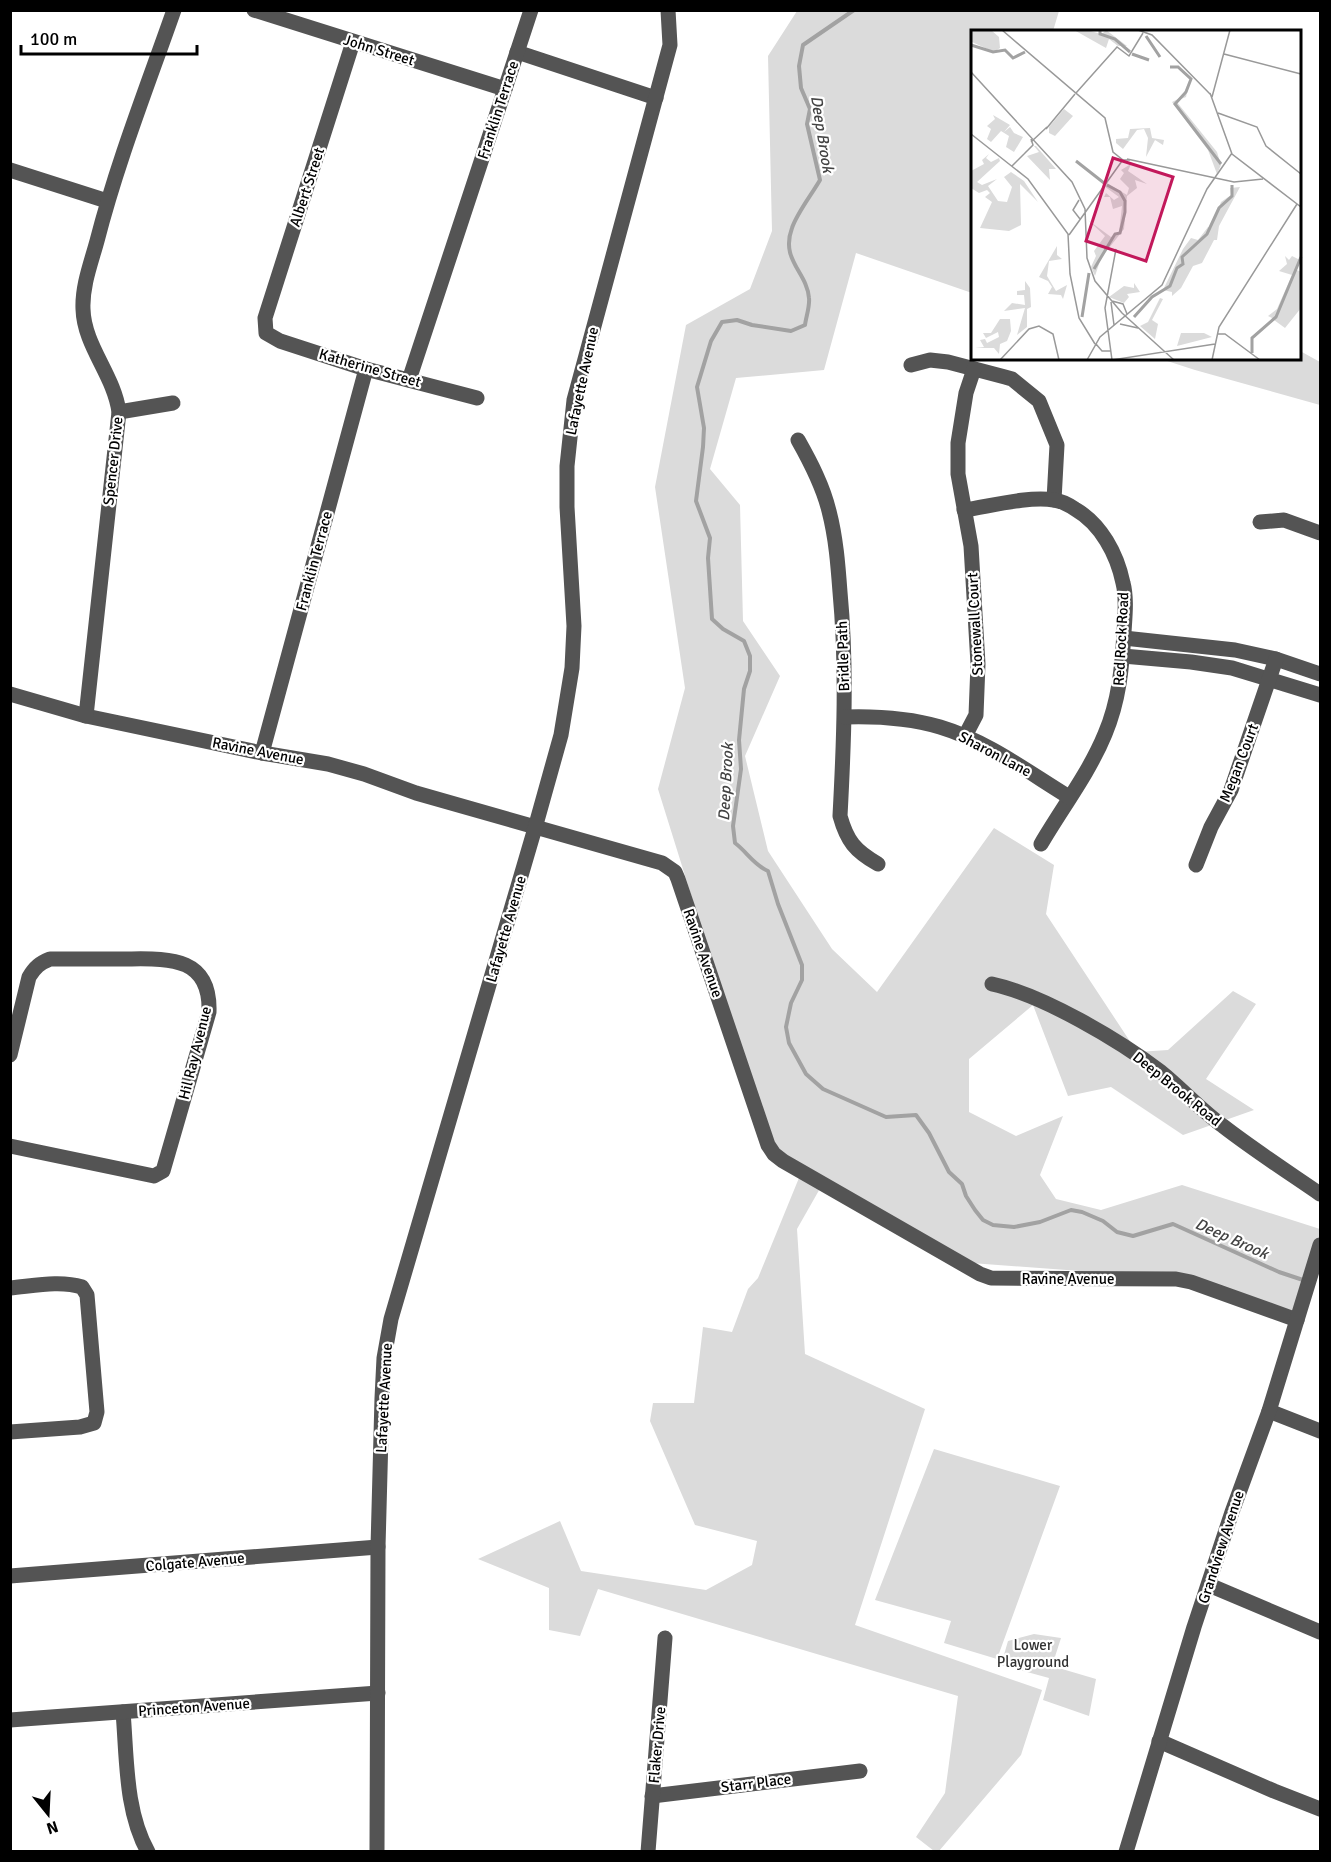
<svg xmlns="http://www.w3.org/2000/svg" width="1331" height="1862" font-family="Signika,sans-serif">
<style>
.green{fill:#dbdbdb}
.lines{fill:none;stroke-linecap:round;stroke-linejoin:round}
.stream{stroke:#a2a2a2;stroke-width:4}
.minor{stroke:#545454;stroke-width:15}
.labels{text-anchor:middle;stroke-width:4.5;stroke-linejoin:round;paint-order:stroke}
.street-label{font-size:15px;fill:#000;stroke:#fff}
.park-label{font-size:15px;fill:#323232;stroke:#fff}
.water-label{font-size:16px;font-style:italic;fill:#434343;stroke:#fff}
.inset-river{fill:none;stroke:#a2a2a2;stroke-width:3}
.inset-road{fill:none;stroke:#999;stroke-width:1.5}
.view{fill:#c2185b;fill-opacity:0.15;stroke:#c2185b;stroke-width:3}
.inset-edge{fill:none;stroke:#000;stroke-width:3}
</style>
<rect width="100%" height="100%" fill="#fff"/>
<g class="green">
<path d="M797,11h262l-6,20 -81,1v261l-116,-40 -32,117 -88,8 -26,91 30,36 3,116 37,55 -35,80 23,95 64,98 45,43 117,-164 60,37 -8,49 91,138 31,-2 65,-59 23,13 -50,75 48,31 -71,25 -72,-48 -43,9 -35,-91 -64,54v53l47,24 47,-20 -23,59 16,24 45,11 81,-25 138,44v9l-25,78 -134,-39 -203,-15 -136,-77 -25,44 8,125 120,55 -70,216 187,65 -21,65 -82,96h-5l-18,-14 29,-44 13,-97 -360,-107 -18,47 -31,-6v-42l-71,-29 82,-38 21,50 125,19 46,-25 5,-24 -62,-16 -45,-104 3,-18h41l9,-76 29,5 16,-43 10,-11 43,-105 -35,-38 -108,-346 27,-101 -30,-201 31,-162 64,-36 22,-58 -4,-175z"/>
<path d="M1300,344l2,8 18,10v43l-125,-35 -34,-11 139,-1z"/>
<path d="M934,1449l126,37 -63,173 -53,-16 7,-22 -76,-21z"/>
<path d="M1034,1634l27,4 -9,28 44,13 -7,37 -46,-16 6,-22 -48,-13 7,-24z"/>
</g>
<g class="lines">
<path class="stream" d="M854,10l-51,35 -4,21 2,22 9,21 -3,15 13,56c-8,14 -23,33 -28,48 -12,32 15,44 17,70 1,8 -3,19 -4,27l-14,6 -39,-6 -15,-5 -15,2 -11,19 -14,46 7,41 -1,19 -7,54 14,37 -2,20 4,61 11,10 21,12 6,15v15l-6,18 -5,51 2,29 -8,57 2,17c12,9 19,22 33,28l10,33 24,61v15l-11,23 -5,24 3,16 17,31 17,15 63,28 30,-2 13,18 20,39 13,12 4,12 9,14 8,10 10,5 21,2 26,-5 31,-12 11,2 21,9 14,11 16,4 40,-12 106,48 27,9"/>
<g class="minor">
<path d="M254,10l251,79"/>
<path d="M353,42l-88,276 1,15 14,8 86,28 111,29"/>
<path d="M517,52l139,46"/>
<path d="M10,170l97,31"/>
<path d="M911,365l19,-5 18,2 57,15 7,2 27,22 18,44 -3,55"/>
<path d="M409,380l122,-370"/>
<path d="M119,412l54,-9"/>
<path d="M798,440c13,23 25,46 31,71 7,27 9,54 11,81 7,75 4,149 0,224 7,25 15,35 38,48"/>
<path d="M964,510c27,-4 64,-14 90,-10 8,1 15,5 21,9 26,15 42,45 48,74 4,15 2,33 1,49 -2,36 -5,69 -19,102 -16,39 -43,74 -64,110"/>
<path d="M1260,522l24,-2 36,13"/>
<path d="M1124,638l111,12 41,9 44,15"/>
<path d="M1123,656l68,6 41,6 88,27"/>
<path d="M10,694l76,22 176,37 66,11 36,10 52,19 246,70 13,9 3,7 90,266 6,9 9,7 197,113 11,4 185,1 15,3 106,38"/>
<path d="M86,716l33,-304c-5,-37 -35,-66 -36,-103 -1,-23 8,-46 14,-68 20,-78 50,-154 77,-231"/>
<path d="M845,717c32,-1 64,1 95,10 47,14 88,45 129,70"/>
<path d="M965,736l11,-21 2,-51 -7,-118 -13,-72v-31l8,-50 8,-24"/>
<path d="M262,753l104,-384"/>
<path d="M1196,865l15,-38 20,-37 45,-131"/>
<path d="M992,984c51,11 127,56 169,88 21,17 40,38 62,54 31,24 65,46 97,68"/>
<path d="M10,1055l19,-78c6,-10 11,-14 21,-18 24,0 47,0 71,0 42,0 90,-6 88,53l-46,159 -9,5 -144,-30"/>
<path d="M10,1288c23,-2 50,-8 72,-1l5,8 10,117 -3,11 -14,4 -70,5"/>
<path d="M1269,1411l51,20"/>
<path d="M10,1576l368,-29"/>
<path d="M1209,1585l111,47"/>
<path d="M123,1712c4,46 2,99 25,140"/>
<path d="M10,1720l368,-27"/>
<path d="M1159,1741l115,50 46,18"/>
<path d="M652,1796l208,-25"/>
<path d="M377,1852l1,-305 4,-149 2,-40 7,-39 144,-491 26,-93 11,-67 2,-42 -7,-119v-41l7,-66 96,-355 -2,-35"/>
<path d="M648,1852l17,-214"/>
<path d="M1126,1852l68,-225 38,-115 37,-101 51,-166"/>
</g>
</g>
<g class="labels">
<g class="street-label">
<text transform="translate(379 50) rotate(17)" y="5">John Street</text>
<text transform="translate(498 110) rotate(-72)" y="5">Franklin Terrace</text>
<text transform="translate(307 187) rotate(-72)" y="5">Albert Street</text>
<text transform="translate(370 368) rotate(16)" y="5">Katherine Street</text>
<text transform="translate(582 381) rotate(-78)" y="5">Lafayette Avenue</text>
<text transform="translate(113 461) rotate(-84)" y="5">Spencer Drive</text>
<text transform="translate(314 561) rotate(-75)" y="5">Franklin Terrace</text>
<text transform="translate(975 624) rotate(-93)" y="5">Stonewall Court</text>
<text transform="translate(1121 639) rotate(-87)" y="5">Red Rock Road</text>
<text transform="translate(843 656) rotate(-92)" y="5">Bridle Path</text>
<text transform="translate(258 751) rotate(11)" y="5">Ravine Avenue</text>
<text transform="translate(995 754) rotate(28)" y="5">Sharon Lane</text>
<text transform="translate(1239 763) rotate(-69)" y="5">Megan Court</text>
<text transform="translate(506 929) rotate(-74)" y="5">Lafayette Avenue</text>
<text transform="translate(703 953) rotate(71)" y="5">Ravine Avenue</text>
<text transform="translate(195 1053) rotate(-76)" y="5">Hil Ray Avenue</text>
<text transform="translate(1177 1089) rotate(39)" y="5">Deep Brook Road</text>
<text x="1068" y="1284">Ravine Avenue</text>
<text transform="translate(384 1398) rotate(-87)" y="5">Lafayette Avenue</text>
<text transform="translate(1221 1547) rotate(-72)" y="5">Grandview Avenue</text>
<text transform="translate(195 1562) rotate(-5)" y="5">Colgate Avenue</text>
<text transform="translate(194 1707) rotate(-4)" y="5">Princeton Avenue</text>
<text transform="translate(657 1745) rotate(-85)" y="5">Flaker Drive</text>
<text transform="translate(756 1783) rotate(-7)" y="5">Starr Place</text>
</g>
<g class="park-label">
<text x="1033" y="1650">Lower<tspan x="1033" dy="17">Playground</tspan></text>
</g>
<g class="water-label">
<text transform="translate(823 134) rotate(81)" y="6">Deep Brook</text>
<text transform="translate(725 782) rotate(-87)" y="6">Deep Brook</text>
<text transform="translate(1232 1238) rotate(24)" y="6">Deep Brook</text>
</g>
</g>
<g transform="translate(971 30)">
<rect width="330" height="330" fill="#fff"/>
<path d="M0,0h20l8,7 1,11 -6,4 -22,-10zM103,0h13l21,6 -6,-2 4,-4 21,16h-9l-9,-7 -3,9zM219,49l-4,18 -10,4 41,51 4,13 -4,9 -9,-24 -36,-48 10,-5zM93,79l9,7 -18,20 -6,-3v-6zM22,85l17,10 -6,7 6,-5 4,6 9,4 -9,15 -8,-5 3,-11 -8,-5 -10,11 -4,-3 4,-10 -4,-3 8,-7zM179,98l2,10 12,2 -1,5 -8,-5 -9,17 2,-19 -4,-9 -7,1 -14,19 -7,-6v-4l12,-1 2,-9zM63,116h2l20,23h-7l1,11 -23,-24 12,-4zM18,124l-3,4 5,4 8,-4 1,3 -23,21 5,3 15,-6 -9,7 10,15 9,1 5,-15 -8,-10 7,-5 13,9 14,21 -18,-18 1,41 -12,6 -29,-3 12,-26 -7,-5 5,-4 -3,-3 -8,3 -8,-5v-17l13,-7 -2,-4zM160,134l-3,7 19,13 -12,-4 2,8 -10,8 -3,33 -23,29 -6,18 -4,-9 5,-11 -2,-5 11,-15 -17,-16 23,17 8,-4 3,-27 -9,3 -3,-12h-6l2,-4 8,7 5,-3 -15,-11 3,-3 20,12 2,-7 -9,-9 4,-6 -3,-3zM269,157l-21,39 -2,14h-3l-12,23 -9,3 -12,22 -9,8v-4l-9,-2 20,-41 8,-11 7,2 10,-13 3,1 10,-26 10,-7 -1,-7zM86,216v9l5,4 -13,2 -2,15 9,15 11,-6 -4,14 -2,-4 -13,-1 4,-7 -4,-6 -9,-4zM314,226l4,4 3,-4 8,4 -5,9 6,3v36l-16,20 -11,-8 -4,4 2,-6 -4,-2 9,-7 15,-34 -13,-4 8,-7zM54,251l5,7 1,19 -4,2v18l-10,8 8,-27 -21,3 8,-8 13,2 -1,-10h-7v-4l8,-1zM163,253l6,9 -13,2 2,3 -5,6 -15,-6 15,-11 10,2zM189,268l3,1 -11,21 6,4 -3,15 -15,-13 8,-4zM29,289h10l1,12 -4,10 -7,3 -1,10 -5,-6h-19l9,-1 -4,-7 5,-1 2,4 12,-6 -1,-5 -12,6 -3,-5h8zM210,303h23l8,4 -35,9z" fill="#dbdbdb"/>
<path class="inset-river" d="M129,0v4l15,5 15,13M175,6l14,21M0,15l22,7 12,-2 8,8 12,-6M161,24l17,6M199,37h8l13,12 -5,13 -11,12 46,60M105,131l28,22M123,239l21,-35 5,-1 5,-21v-11l-5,-9 -13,-7M111,287l7,-44M163,287l18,-20 18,-11 7,-18 6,-4 -1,-7 25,-23 12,-26 13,-12v-11M281,323v-15l24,-21 25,-60"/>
<path class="inset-road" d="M31,0l103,88 8,34 10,8h7M167,0l14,5 59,60M253,24l77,20M0,42l101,110 13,27 2,49 8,23 27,32 52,47M105,63l41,-46 12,9 14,-23M239,63l22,61 69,53M241,67l18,-67M247,83l39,14 9,19 35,28M75,99l29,-35M0,104l57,45 40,55 2,40 9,44 16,26M60,112l16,-15M53,124l9,-9 -2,-6M156,129l107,23 29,-3M41,136l14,-14M108,170l-6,10 7,9M98,205l53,-74M145,219l-11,59 7,52 103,-16M141,271l11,3 4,10M140,272l3,23M149,294l18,4M247,304h7l35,26M125,314l6,7h9M29,330l29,-31 10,-3 14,8 6,26M116,330l13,-23 62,-52 45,-96 25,-36M241,330l7,-33 78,-123"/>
<path class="view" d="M142,128l60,19 -27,84 -60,-20z"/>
<rect width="330" height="330" class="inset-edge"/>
</g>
<rect width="1331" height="1862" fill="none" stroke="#000000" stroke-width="24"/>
<g transform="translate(48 1814) rotate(162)" stroke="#ffffff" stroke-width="4.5" paint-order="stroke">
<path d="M0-4.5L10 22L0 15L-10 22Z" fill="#000000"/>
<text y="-9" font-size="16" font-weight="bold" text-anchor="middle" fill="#000000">N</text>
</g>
<path d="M21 45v9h176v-9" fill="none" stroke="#000000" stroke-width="3"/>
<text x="30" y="45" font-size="18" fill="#000000" stroke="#ffffff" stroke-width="4.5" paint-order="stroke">100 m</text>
</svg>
